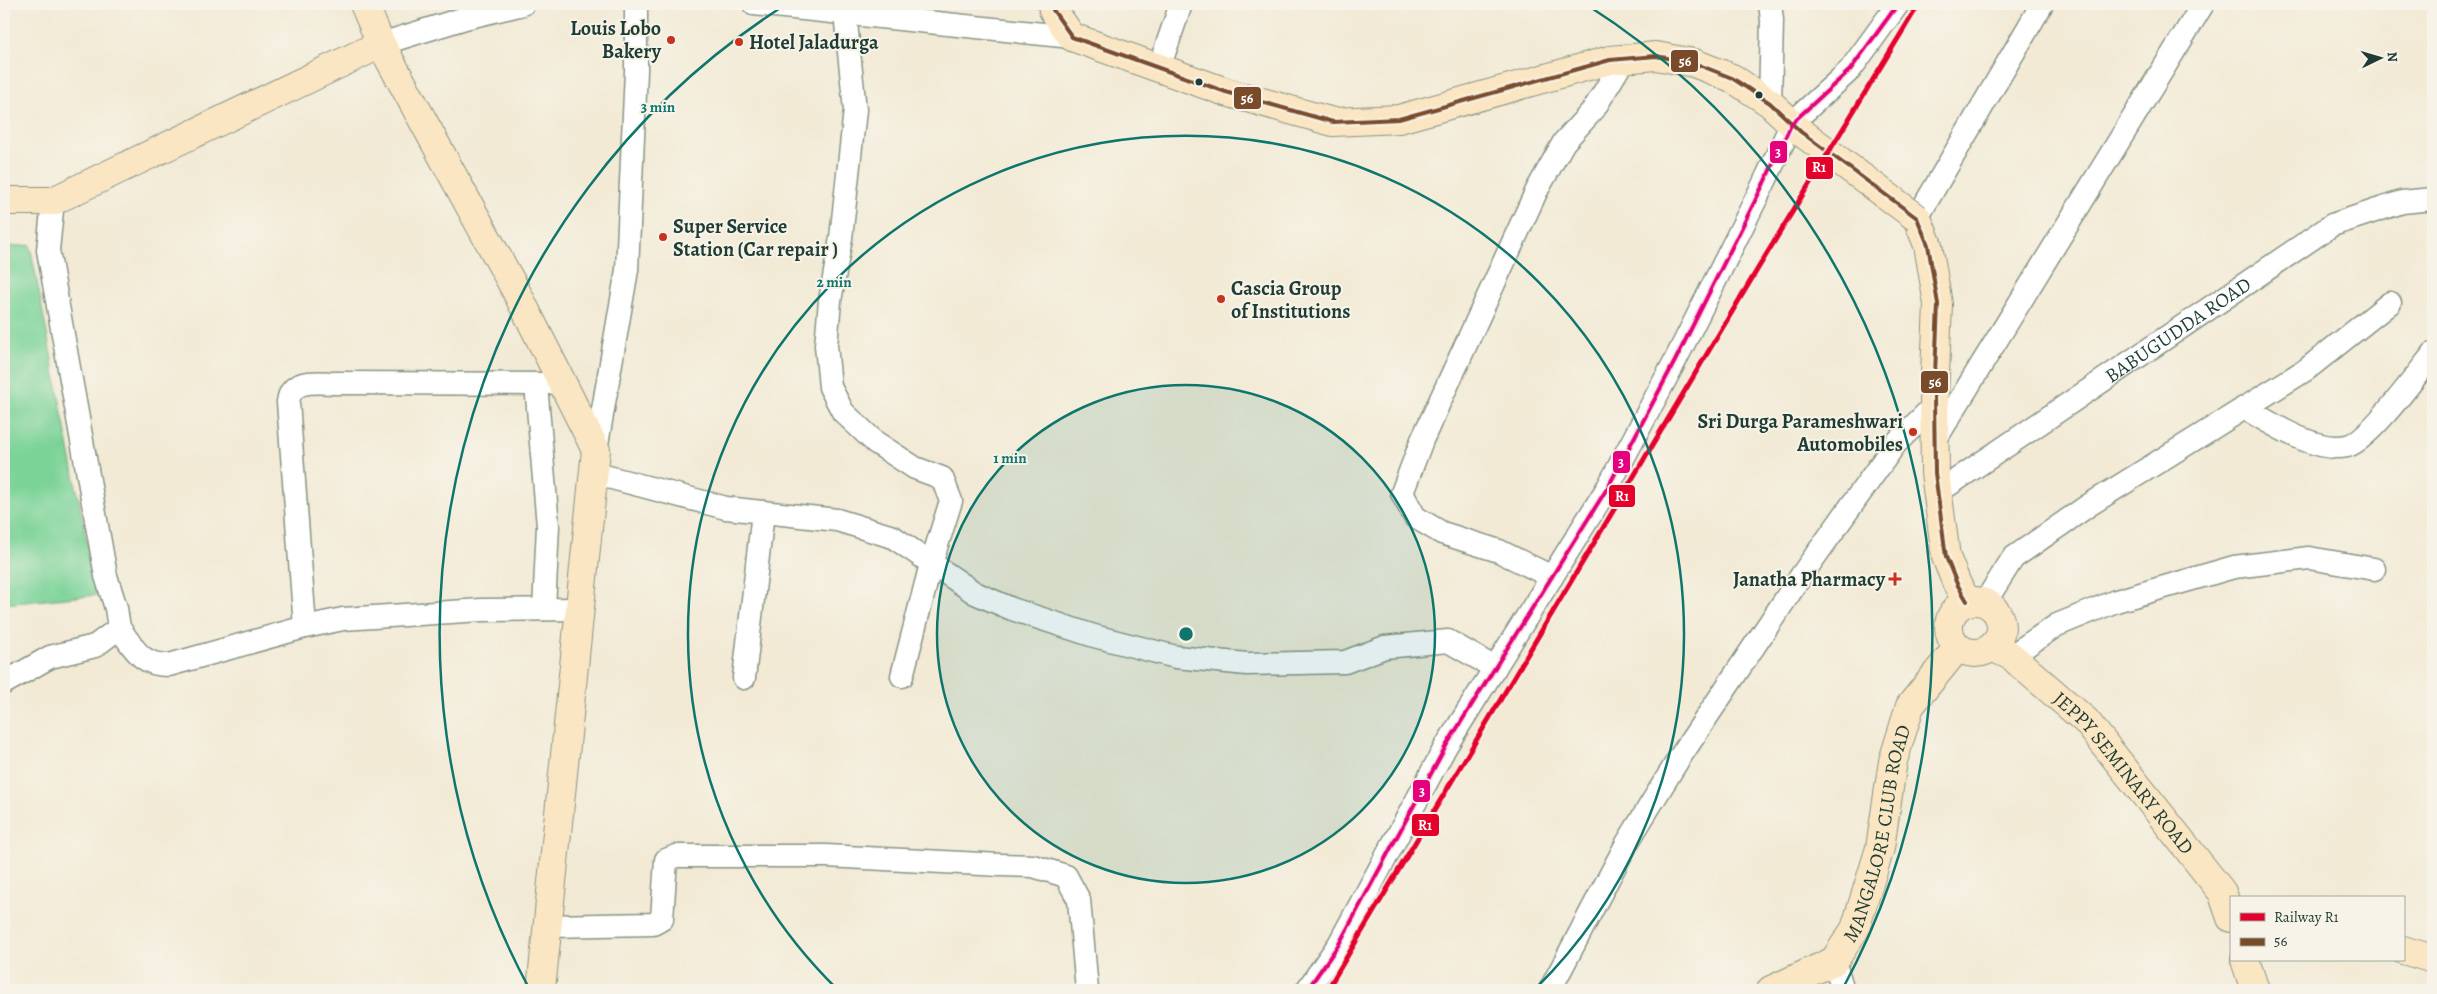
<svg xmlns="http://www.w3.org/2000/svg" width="2437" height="994" font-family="Alegreya,serif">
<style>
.green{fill:#7bd398;stroke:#4d8866}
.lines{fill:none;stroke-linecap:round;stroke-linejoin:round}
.street-casing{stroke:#889484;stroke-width:25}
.secondary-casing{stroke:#889484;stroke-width:30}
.street{stroke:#fff;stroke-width:22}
.secondary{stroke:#fbe6c4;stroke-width:28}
.rail-casing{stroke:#1f3d34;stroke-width:5.5}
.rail{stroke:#f7f3e8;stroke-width:4;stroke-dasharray:11;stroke-linecap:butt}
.secondary-bridge-casing{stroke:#889484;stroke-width:30;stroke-linecap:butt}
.secondary-bridge{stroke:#fbe6c4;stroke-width:28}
.bus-1-casing{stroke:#f7f3e8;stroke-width:8}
.bus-2-casing{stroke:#f7f3e8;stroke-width:8}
.bus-1{stroke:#7a4b2a;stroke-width:4}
.bus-2{stroke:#e5007d;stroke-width:4}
.rail-1-casing{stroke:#f7f3e8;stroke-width:9}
.rail-1{stroke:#e4002b;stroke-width:5}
.ring{fill:none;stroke:#0f766e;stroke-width:2.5}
.poi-dot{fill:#c8321e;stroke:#f7f3e8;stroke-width:2}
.bus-dot{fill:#1f3d34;stroke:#f7f3e8;stroke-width:2}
.labels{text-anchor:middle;stroke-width:4;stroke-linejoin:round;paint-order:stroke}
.poi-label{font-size:20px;font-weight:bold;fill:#1f3d34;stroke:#f7f3e8;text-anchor:end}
.street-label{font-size:20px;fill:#1f3d34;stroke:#f7f3e8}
.centre{fill:#0f766e;stroke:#f7f3e8;stroke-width:2.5}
.ring-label{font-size:15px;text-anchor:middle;font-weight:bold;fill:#0f766e;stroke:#f7f3e8;stroke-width:4;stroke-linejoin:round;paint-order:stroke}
.line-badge{stroke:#f7f3e8;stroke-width:2}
.badge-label{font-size:14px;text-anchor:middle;font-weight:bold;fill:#fff}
</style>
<rect width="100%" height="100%" fill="#f7f3e8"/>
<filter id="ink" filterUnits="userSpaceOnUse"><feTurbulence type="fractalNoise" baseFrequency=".02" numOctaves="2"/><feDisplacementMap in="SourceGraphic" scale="10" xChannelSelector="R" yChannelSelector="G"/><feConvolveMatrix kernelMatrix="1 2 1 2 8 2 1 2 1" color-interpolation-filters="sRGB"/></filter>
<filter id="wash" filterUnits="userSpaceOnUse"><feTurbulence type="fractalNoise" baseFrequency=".0096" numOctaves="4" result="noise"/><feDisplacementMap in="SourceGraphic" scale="20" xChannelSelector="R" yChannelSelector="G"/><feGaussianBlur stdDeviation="1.12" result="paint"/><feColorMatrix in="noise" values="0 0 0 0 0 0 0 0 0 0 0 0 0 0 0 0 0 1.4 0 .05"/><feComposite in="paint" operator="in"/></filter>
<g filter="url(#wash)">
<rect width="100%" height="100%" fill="#f2ead5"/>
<path class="green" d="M30,245l67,350 -93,9v-357z"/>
</g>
<g filter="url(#ink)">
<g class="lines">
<defs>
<g id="street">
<path d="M754,4l318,33"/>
<path d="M845,13l10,97 -14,128 -11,63 -4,44 4,42 13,25 32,30 40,26 27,10 9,23 -20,63 -29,112"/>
<path d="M381,44l84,-26 58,-14"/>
<path d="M1159,68l22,-64"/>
<path d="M1770,103l2,-83 -2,-16"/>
<path d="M1917,218l125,-214"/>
<path d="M536,384l12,142 -4,83"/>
<path d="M2244,408c27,15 71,45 103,38 21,-4 71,-73 86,-92"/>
<path d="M1934,442l269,-438"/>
<path d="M596,450l31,-180 9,-199v-67"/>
<path d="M593,473l133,35 111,12 56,17 82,56 37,16 82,27 82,21 71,7 98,-2 40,-15 63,-6 47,27"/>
<path id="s1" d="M1937,493l395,-268 70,-23 31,-3"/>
<path d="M1552,577l-53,-26 -57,-18 -27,-16 -13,-24 20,-53 115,-250 27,-48 30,-33 30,-50"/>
<path d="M1985,602l28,-44 76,-53 218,-136 83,-66"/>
<path d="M305,627l-17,-225c3,-25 30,-19 50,-19l204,1 19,-3"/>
<path d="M119,628c16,21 21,37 50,37l136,-38 38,-8 138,-9 98,-1"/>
<path d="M2011,656l46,-31 59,-24 118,-34 75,-9 65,11"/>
<path d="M744,678l19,-166"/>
<path d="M4,683l46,-26 45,-11 24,-18 -3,-20 -10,-32 -58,-326 5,-49"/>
<path d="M547,926l106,-2 9,-5 4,-59 10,-4h150l175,9 32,1 33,10 13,24 8,90"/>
<path d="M1834,961l9,29"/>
<path d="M1307,990l32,-46 107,-198 162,-259 67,-126 89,-178 28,-60 58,-53 48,-66"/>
<path d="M1550,990l77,-147 51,-83 123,-184 95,-133 38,-37"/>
</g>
<g id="secondary">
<path d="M364,4l17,40 134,245 81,161 -55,540"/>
<path d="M1052,4l1,6 19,27 154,55 107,30 66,-3 211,-59 46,-4 38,7 38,15 38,25 31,29"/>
<path d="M4,201h49l328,-157"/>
<path d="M1917,218l11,27 10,59 -4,93 1,76 11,84 11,27 10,17"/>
<circle cx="1975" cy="627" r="26"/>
<path id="s2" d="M1992,647l19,9 75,65 136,171 9,26"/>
<path d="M2403,950l30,9"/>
<path d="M2245,960l10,30"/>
<path id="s3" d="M1771,990l63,-29 21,-32 25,-81 13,-87 17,-55 48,-59"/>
</g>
</defs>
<use href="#street" class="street-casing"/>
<use href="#secondary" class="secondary-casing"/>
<use href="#street" class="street"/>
<use href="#secondary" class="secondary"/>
<defs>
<path id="rail" d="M1327,990l436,-730 156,-256"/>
</defs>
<use href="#rail" class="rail-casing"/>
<use href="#rail" class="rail"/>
<defs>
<path id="secondary-bridge" d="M1801,132l116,86"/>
</defs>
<use href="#secondary-bridge" class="secondary-bridge-casing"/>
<use href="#secondary-bridge" class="secondary-bridge"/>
<defs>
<path id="bus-1" d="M1052,4l1,6 19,27 154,55 107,30 66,-3 211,-59 46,-4 38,7 38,15 38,25 31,29 116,86 11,27 10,59 -4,93 1,76 11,84 11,27 10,17"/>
<path id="bus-2" d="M1307,990l32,-46 107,-198 162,-259 67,-126 89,-178 28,-60 58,-53 48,-66"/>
</defs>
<use href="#bus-1" class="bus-1-casing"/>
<use href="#bus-2" class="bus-2-casing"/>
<use href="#bus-1" class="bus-1"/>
<use href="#bus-2" class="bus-2"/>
<defs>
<path id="rail-1" d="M1327,990l436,-730 156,-256"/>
</defs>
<use href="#rail-1" class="rail-1-casing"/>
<use href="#rail-1" class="rail-1"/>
</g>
</g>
<circle cx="1186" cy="634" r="249" fill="#0f766e" fill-opacity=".12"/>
<g class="ring">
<circle cx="1186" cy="634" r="249"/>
<path d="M837 989A498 498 0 1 1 1535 989"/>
<path d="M530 990A746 746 0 0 1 785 5M1587 5A746 746 0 0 1 1842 990"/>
</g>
<g class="poi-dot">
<circle cx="671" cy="40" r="5"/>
<circle cx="739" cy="42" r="5"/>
<circle cx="663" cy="237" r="5"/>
<circle cx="1221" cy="299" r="5"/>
<circle cx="1913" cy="432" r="5"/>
<path d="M1892.5 571.5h5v5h5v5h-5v5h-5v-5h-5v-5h5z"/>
</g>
<g class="bus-dot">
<circle cx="1199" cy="82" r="4.5"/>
<circle cx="1759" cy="95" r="4.5"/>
</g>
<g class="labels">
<g class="poi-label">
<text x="661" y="35">Louis Lobo<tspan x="661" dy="23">Bakery</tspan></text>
<text x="749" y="49" text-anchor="start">Hotel Jaladurga</text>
<text x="673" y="233" text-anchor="start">Super Service<tspan x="673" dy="23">Station (Car repair )</tspan></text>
<text x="1231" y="295" text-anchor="start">Cascia Group<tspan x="1231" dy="23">of Institutions</tspan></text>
<text x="1903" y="428">Sri Durga Parameshwari<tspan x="1903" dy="23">Automobiles</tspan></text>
<text x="1885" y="586">Janatha Pharmacy</text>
</g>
<g class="street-label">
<text dy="7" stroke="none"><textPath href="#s1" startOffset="291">BABUGUDDA ROAD</textPath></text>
<text dy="7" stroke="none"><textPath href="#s2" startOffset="184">JEPPY SEMINARY ROAD</textPath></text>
<text dy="7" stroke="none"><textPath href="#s3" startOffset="206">MANGALORE CLUB ROAD</textPath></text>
</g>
</g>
<circle cx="1186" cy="634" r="8" class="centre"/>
<g class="ring-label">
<text x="658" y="112">3 min</text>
<text x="834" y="287">2 min</text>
<text x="1010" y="463">1 min</text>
</g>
<g class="line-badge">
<rect x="1670" y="49" width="29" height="24" rx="5" fill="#7a4b2a"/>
<rect x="1233" y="86" width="29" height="24" rx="5" fill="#7a4b2a"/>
<rect x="1769" y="140" width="19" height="24" rx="5" fill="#e5007d"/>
<rect x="1805" y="156" width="29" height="24" rx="5" fill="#e4002b"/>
<rect x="1920" y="370" width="29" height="24" rx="5" fill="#7a4b2a"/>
<rect x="1612" y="450" width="19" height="24" rx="5" fill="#e5007d"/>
<rect x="1608" y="484" width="28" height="24" rx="5" fill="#e4002b"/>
<rect x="1412" y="779" width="19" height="24" rx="5" fill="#e5007d"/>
<rect x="1411" y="813" width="29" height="24" rx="5" fill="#e4002b"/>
</g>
<g class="badge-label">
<text x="1685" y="66">56</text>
<text x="1247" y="103">56</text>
<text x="1778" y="157">3</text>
<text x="1819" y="172">R1</text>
<text x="1935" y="387">56</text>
<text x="1621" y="467">3</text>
<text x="1622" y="501">R1</text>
<text x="1422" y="796">3</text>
<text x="1425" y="830">R1</text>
</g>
<rect width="2437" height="994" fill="none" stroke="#f7f3e8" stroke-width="20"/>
<rect x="2230" y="896" width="175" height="65" fill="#f7f3e8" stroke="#a1aaa0"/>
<rect x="2240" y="913" width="25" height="8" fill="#e4002b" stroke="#a1aaa0"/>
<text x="2274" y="922" font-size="15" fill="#1f3d34">Railway R1</text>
<rect x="2240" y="938" width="25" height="8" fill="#7a4b2a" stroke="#a1aaa0"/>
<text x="2274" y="946" font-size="15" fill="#1f3d34">56</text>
<g transform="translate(2380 58) rotate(85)" stroke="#f7f3e8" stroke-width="4" paint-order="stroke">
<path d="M0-4L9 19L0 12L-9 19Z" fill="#1f3d34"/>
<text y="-8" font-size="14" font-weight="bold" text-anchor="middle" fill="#1f3d34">N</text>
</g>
</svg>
